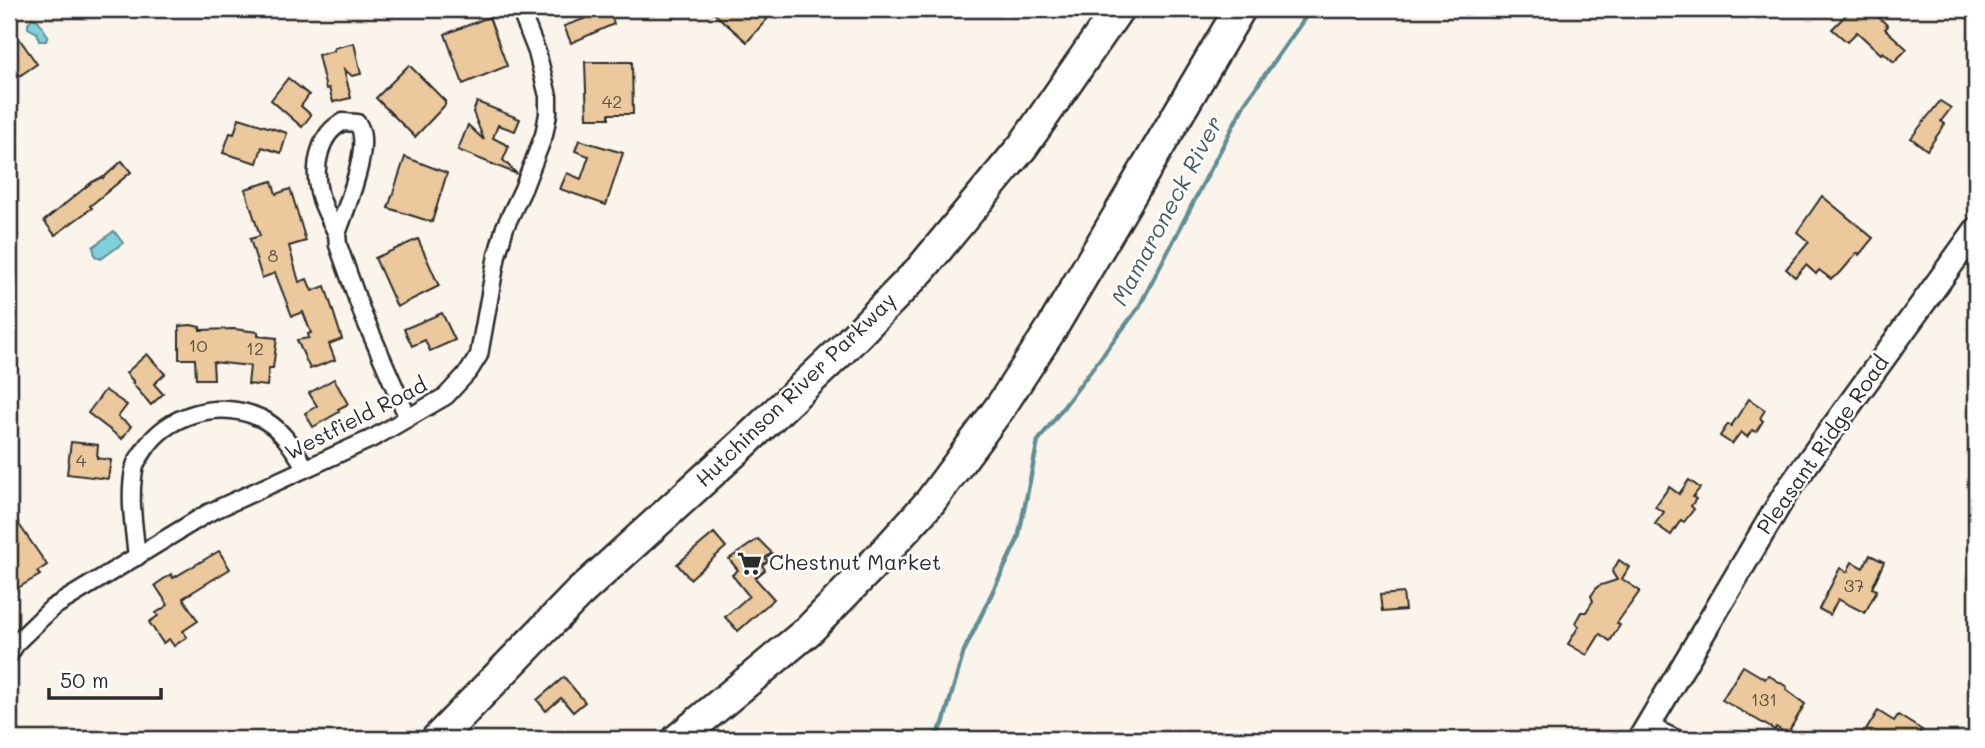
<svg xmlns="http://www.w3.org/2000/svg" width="1985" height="748" font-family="Mali,sans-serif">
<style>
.water{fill:#80d0dc;stroke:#5e8e95;stroke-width:2}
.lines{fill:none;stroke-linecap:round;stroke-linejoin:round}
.stream{stroke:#5e8e95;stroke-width:4.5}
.building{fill:#ebc99c;stroke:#2b2b2b;stroke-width:2}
.street-casing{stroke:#2b2b2b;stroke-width:21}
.secondary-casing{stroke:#2b2b2b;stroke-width:28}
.highway-casing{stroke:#2b2b2b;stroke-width:35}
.street{stroke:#fff;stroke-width:16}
.secondary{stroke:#fff;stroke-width:23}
.highway{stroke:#fff;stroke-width:30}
.labels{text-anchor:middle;stroke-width:5;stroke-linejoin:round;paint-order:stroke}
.number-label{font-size:18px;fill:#5b5247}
.street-label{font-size:21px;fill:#2b2b2b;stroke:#fff}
.poi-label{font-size:21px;fill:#2b2b2b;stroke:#fff;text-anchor:start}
.water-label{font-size:23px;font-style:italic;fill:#445d60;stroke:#fff}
</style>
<rect width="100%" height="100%" fill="#fbf4eb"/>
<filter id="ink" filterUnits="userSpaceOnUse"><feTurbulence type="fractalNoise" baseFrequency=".0143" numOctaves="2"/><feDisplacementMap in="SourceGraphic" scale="14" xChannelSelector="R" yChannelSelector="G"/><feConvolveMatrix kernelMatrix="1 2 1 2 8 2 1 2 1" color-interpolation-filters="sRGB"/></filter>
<g filter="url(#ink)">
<g class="water">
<path d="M32,18l6,2 10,16 -2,5h-7l-2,-8 -9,-5v-5z"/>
<path d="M114,231l9,12 -22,16 -6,-3 -2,-9z"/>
</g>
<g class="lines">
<path class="stream" d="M934,739l9,-15 21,-73 54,-112 20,-98 101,-134 106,-204 66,-94"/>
</g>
<g class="building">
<path d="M580,9h29l5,15 -43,19 -7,-17 20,-7z"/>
<path d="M709,9h67l-29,33z"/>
<path d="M1852,9h18l18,17 -3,3 22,20 -13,13 -11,-10 -2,2 -24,-22 -10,10 -15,-13z"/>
<path d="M489,17l18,49 -44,18 -18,-50z"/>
<path d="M9,24l28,40 -22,15 -6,-8z"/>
<path d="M354,43l7,31 -9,2 -8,-7 7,29 -18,4 -4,-14 -3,1 -8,-34 16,-4v-3z"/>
<path d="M585,62h47l1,52h-24v4h-22z"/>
<path d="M409,65l36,36v4l-30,32 -39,-39z"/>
<path d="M288,78l21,17 -8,11 10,9 -9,12 -31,-27z"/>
<path d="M1940,101l11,7 -10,13 4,3 -18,26 -16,-12z"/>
<path d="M477,102l43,17 -5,12 -17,-6 -5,13 16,8 -6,14 14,14 -59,-24 10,-25 16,15 -11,-28z"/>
<path d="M239,118l48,15 -6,20 -19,-6 -5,16 -34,-10 7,-20 4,1z"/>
<path d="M579,140l44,13 -17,52 -46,-16 7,-16 14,6 8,-23 -14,-5z"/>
<path d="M405,157l42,16 -15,49 -44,-14z"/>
<path d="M122,161l9,11 -41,34 2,2 -37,27 -11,-14 48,-39 10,-5 1,1z"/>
<path d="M272,181l4,13 14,-5 1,2 15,50 -17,5 10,36 8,-3 5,12 13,-5 17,53 -13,5 6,16 -25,9 -13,-29 12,-2 -1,-4 3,-1 -8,-21 -11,4 -17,-43 -13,5 -12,-39 10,-3 -15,-47z"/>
<path d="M1822,196l51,42 -14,17 -2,-2 -16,19 -10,7 -12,-9 -3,4 -10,-9 -11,12 -9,-8 23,-27 -12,-10z"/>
<path d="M418,239l21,47 -42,21 -22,-49z"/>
<path d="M442,313l13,27 -25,11 -5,-11 -13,6 -8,-17z"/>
<path d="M191,325l9,2v3l34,-1 24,3v4l19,2 -4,30h-4l-2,18 -19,-2 2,-18 -37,-4 1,17h-18l-1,-20h-16v-33z"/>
<path d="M147,354l18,20 -11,10 9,10 -12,11 -19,-22 2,-1 -8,-9z"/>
<path d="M334,379l14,25 -10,5 1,3 -26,15 -8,-14 12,-7 -8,-13z"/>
<path d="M105,390l22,15 -9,12 13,9 -9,13 -34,-26z"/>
<path d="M1749,399l16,11 -5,8 3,3 -7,11 -4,-2 -5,7 -6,-5 -9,12 -12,-8 8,-12 3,2z"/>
<path d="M71,442l27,3 -1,13 14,2 -3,19 -41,-5z"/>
<path d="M1689,480l11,8 -7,9 3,2 -5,7 3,3 -10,13 -3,-2 -10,15 -16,-11 9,-12 -9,-5 14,-20 10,7z"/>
<path d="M18,523l29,42 -10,7 3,3 -31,18v-64z"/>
<path d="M714,533l12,14 -36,32 -13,-15z"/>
<path d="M758,539l14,14 -7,5 3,3 -6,4 3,5 -10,8 19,21 -36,32 -13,-14 24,-21 -17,-21 6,-5 -9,-11z"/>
<path d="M219,551l11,18 -47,29 15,23 -15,10 4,6 -13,9 -5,-7 -6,4 -14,-21 9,-6 -2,-3 12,-8 -13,-20 16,-11 2,4z"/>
<path d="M1870,555l14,7 -12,26 5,2 -12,23 -27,-14 -8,16 -11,-6 21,-41 7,4 5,-10 11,6z"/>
<path d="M1619,560l10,7 -7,12 18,12 -23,32 3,2 -10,16 -10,-7 -13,21 -19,-11 11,-18 -4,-3 6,-11h5l7,-11 -2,-5 7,-10 19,-6 -5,-8z"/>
<path d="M1403,593l2,17 -23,2 -2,-17z"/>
<path d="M1743,666l22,13 3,-4 19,12 -1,3 19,14 -18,30 -11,-7 -1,3 -53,-30z"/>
<path d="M564,677l21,25 -12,10 -12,-14 -15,13 -9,-11z"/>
<path d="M1878,711l16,10 4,-6 24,15 -7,9h-44l-8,-4z"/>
</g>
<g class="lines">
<defs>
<g id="street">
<path d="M343,122l14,1c17,20 -12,87 -20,111 -6,-13 -15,-28 -18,-42 -6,-24 0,-59 24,-70z"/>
<path d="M337,234l1,11 25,70 45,103"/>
<path d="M137,557c-3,-30 -9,-62 -2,-91 1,-5 5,-9 8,-14 23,-38 76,-53 117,-34 21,9 34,32 46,50"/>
<path d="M9,655l8,-13 35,-34 156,-95 167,-76 71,-41 23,-25 10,-16 18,-100 8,-28 18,-38 21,-54 4,-21v-18l-11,-44 -17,-43"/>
<path d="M1647,725l30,14"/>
</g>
<path id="secondary" d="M1640,739l147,-248 189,-261"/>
<g id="highway">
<path d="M437,739l141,-145 166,-151 98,-93 79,-81 102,-123 95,-137"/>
<path d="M678,739l130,-108 75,-77 47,-52 71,-96 51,-78 188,-319"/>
</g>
</defs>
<use href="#street" class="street-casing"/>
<use href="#secondary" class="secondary-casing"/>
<use href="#highway" class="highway-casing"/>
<use href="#street" class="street"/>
<use href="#secondary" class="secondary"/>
<use href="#highway" class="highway"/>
</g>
</g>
<defs>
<symbol id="supermarket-bare" viewBox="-9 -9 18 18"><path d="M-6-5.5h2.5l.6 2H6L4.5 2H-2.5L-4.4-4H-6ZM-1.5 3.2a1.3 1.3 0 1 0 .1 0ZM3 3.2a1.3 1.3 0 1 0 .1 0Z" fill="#2b2b2b" stroke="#fff" stroke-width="2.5" paint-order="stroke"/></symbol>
</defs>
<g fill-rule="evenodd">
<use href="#supermarket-bare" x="732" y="546" width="35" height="35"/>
</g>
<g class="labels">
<g class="number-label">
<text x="612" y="108">42</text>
<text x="273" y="262">8</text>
<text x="198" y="352">10</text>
<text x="255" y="355">12</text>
<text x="81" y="467">4</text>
<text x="1854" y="592">37</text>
<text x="1764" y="706">131</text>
</g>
<g class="street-label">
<text transform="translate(796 390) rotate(-44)" y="7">Hutchinson River Parkway</text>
<text transform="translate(356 419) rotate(-27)" y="7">Westfield Road</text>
<text transform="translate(1823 445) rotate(-55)" y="7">Pleasant Ridge Road</text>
</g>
<g class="poi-label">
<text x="769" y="570">Chestnut Market</text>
</g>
<g class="water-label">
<text transform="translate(1167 211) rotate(-62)" y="8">Mamaroneck River</text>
</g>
</g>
<rect width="1985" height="748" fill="none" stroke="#fff" stroke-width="35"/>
<rect x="18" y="18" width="1950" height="713" fill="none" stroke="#2b2b2b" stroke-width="2.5" filter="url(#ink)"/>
<path d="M49 688v10h112v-10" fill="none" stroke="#2b2b2b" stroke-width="3.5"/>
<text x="60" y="688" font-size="21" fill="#2b2b2b" stroke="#ffffff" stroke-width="5" paint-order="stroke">50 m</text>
</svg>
